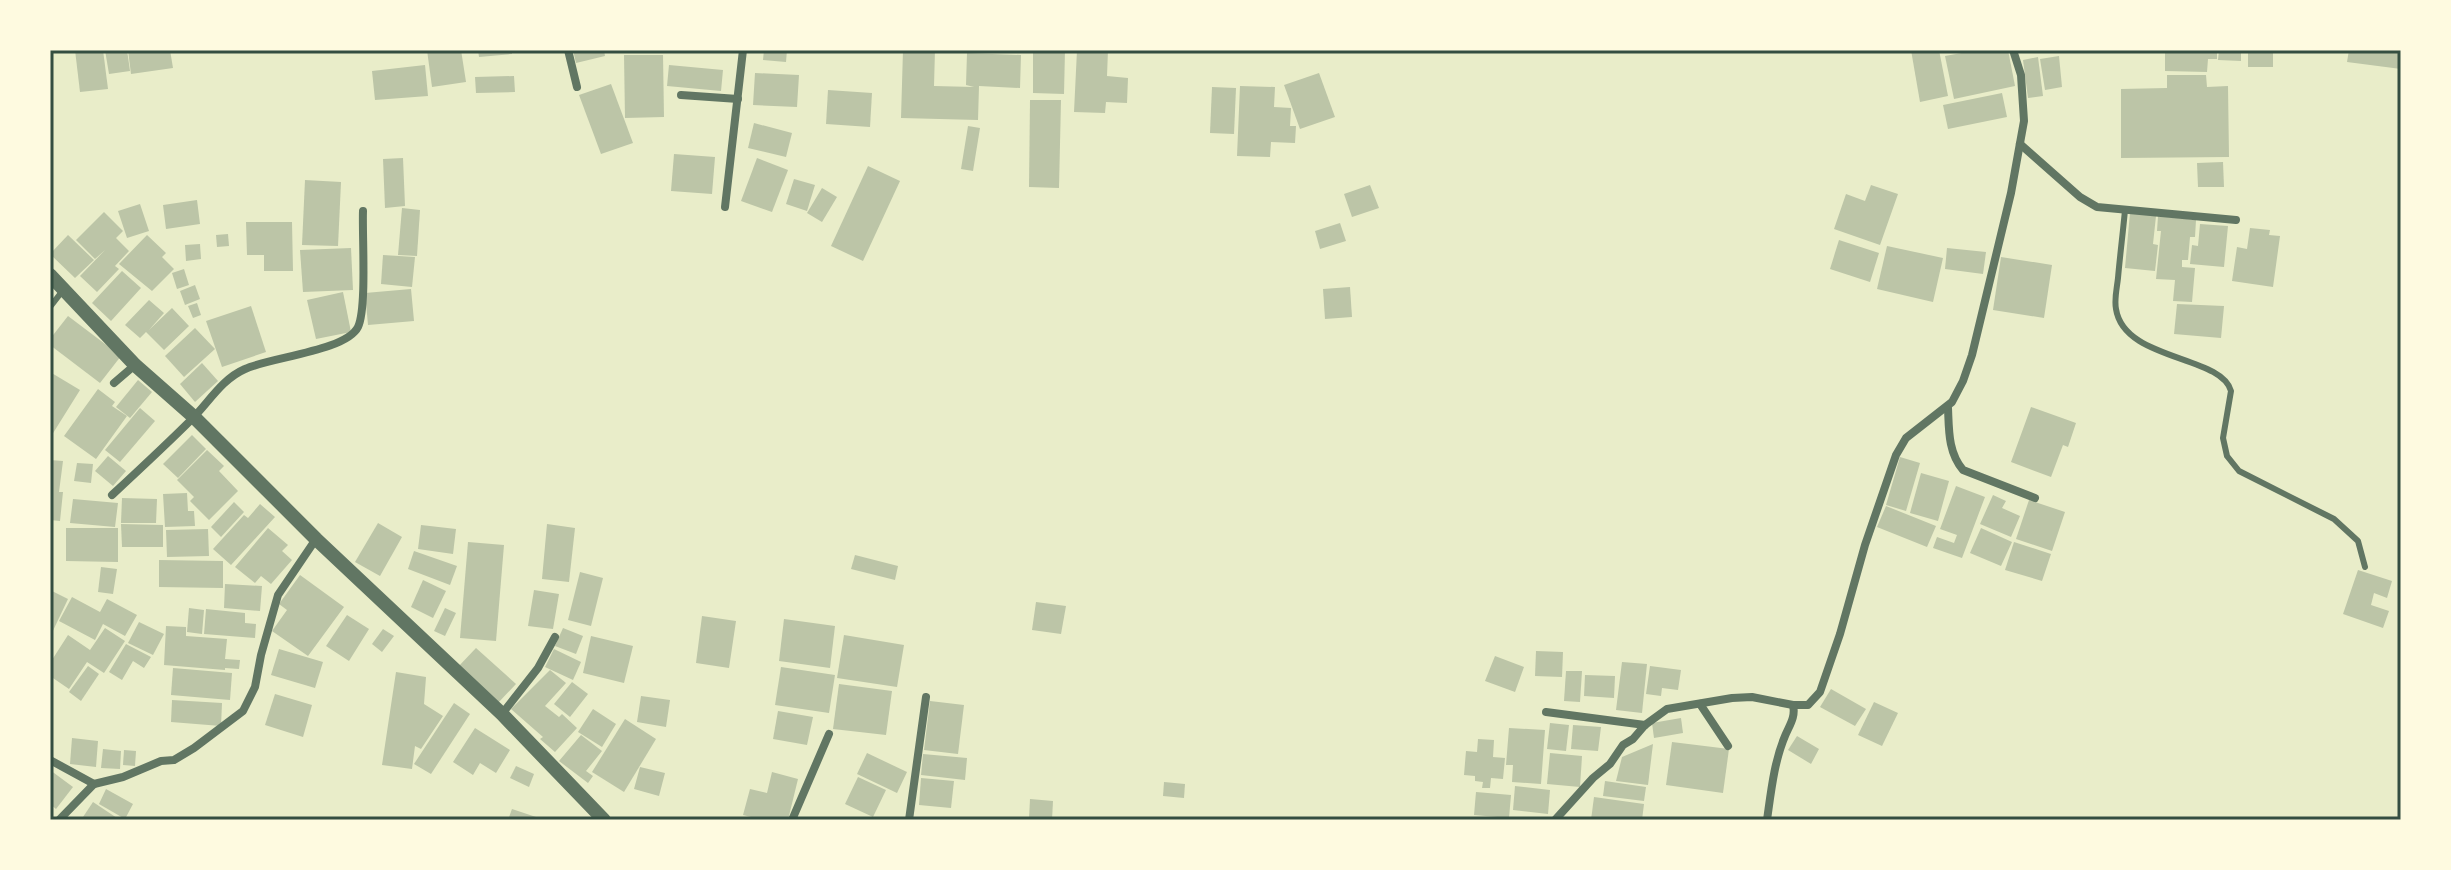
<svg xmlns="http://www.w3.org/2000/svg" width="2451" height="870" font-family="Jost,sans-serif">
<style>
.building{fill:#bcc5a7}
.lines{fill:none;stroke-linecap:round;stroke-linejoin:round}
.service{stroke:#617663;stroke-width:6}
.minor{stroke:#617663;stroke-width:8}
.tertiary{stroke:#617663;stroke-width:14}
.neatline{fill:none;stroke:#344e41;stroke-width:3}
</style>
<rect width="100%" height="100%" fill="#e9edc9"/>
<g class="building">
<path d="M75,50h28l5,39 -28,3z"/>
<path d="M105,50h22l3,21 -21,3z"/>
<path d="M128,50h42l3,18 -42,6z"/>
<path d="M427,50h34l5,32 -34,5z"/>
<path d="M478,50h34v4l-33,3z"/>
<path d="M573,50h31l1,6 -29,7z"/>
<path d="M764,50h23l-1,12 -23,-2z"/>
<path d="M903,50h32l-1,36 40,1 -8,-2 1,-32 54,2 -1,33 -41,-2 -1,34 -77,-2z"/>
<path d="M1033,50h32l-1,44 -31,-1z"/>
<path d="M1077,50h31l-1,26 21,2 -1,25 -21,-1 -1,11 -31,-1z"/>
<path d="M1911,50h28l9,46 -28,6z"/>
<path d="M1978,50h30l7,36 -61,13 -9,-43z"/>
<path d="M2165,50h52v9h-9l-1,13 -42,-1z"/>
<path d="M2219,50h22v11l-23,-1z"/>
<rect x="2248" y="50" width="25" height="17"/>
<path d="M2349,50h52v19l-54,-7z"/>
<path d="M624,55h39l1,62 -39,1z"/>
<path d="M2059,56l3,31 -17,3 -5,-31z"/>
<path d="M2038,57l5,39 -15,2 -5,-38z"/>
<path d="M425,65l3,31 -53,4 -3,-29z"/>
<path d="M669,65l54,5 -2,21 -54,-5z"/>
<path d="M755,73l44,2 -2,32 -44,-2z"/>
<path d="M1319,73l16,44 -35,12 -16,-44z"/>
<path d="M2167,75h39l1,12 21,-1 1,71 -108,1v-69l46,-1z"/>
<path d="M514,76l1,16 -39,1 -1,-16z"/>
<path d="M611,84l22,59 -32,11 -22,-59z"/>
<path d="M1240,86l35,1 -1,20 17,1 -1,18h6l-1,17 -24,-1 -1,15 -33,-1z"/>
<path d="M1212,87l24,1 -2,46 -24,-1z"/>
<path d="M828,90l44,3 -2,34 -44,-3z"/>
<path d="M2002,93l5,24 -59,12 -5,-24z"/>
<path d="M1030,100h31l-2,88 -30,-1z"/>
<path d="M754,123l38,10 -6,24 -38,-9z"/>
<path d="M968,126l12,2 -7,43 -12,-2z"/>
<path d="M674,154l41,3 -3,37 -41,-3z"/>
<path d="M403,158l2,48 -20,2 -2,-49z"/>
<path d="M757,158l31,12 -16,42 -31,-11z"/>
<path d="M2223,162l1,25h-26l-1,-24z"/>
<path d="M868,166l32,15 -37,80 -32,-15z"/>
<path d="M794,179l21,6 -8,26 -21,-7z"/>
<path d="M305,180l36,2 -3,64 -36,-1z"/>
<path d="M1370,185l9,23 -27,9 -8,-23z"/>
<path d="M1871,185l27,9 -18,51 -46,-16 12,-35 19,7z"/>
<path d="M822,188l15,9 -15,25 -15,-9z"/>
<path d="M197,200l3,24 -34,5 -3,-24z"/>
<path d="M140,204l9,27 -22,7 -9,-27z"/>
<path d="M402,208l18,2 -3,46 -19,-1z"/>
<path d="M104,212l19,19 -7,7 13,13 -14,15 4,3 -22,23 -17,-16 25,-26 -10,9 -19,-19z"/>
<path d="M2130,213l26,3 -3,28 5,1 -3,26 -30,-3z"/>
<path d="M2158,216l38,4 -1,17h-5l-2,23h-6v7l13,1 -3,34 -19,-1 2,-21 -19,-1 5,-48h-4z"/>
<path d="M246,222h46l1,49h-29v-16h-17z"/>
<path d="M1340,223l6,18 -26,8 -5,-18z"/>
<path d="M2200,224l28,2 -4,41 -34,-3 2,-19 6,1z"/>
<path d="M2250,228l20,2 -1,5 11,1 -7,51 -41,-6 5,-34 10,2z"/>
<path d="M228,234l1,12 -12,1 -1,-12z"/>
<path d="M68,235l26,25 -19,18 -25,-24z"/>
<path d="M147,235l19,18 -4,4 12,12 -22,22 -33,-27z"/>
<path d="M1839,240l40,13 -9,29 -40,-13z"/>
<path d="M200,244l1,15 -15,2 -1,-16z"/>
<path d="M1887,246l56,12 -10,44 -56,-13z"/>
<path d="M351,248l2,42 -50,2 -3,-42z"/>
<path d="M1947,248l39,4 -3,22 -38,-5z"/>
<path d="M383,255l32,2 -3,30 -31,-3z"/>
<path d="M2001,257l51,8 -8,53 -51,-8z"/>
<path d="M184,269l5,16 -12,4 -5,-16z"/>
<path d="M122,271l19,17 -30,33 -19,-18z"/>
<path d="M195,285l5,14 -15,6 -5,-14z"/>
<path d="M1350,287l2,30 -27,2 -2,-30z"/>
<path d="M411,289l3,32 -46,4 -3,-32z"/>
<path d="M343,292l8,40 -35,7 -9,-39z"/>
<path d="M149,300l15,13 -15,17 23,-22 17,18 -25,24 -18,-18 -6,6 -15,-13z"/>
<path d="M197,303l4,12 -8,3 -5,-12z"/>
<path d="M2177,304l47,2 -3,32 -47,-4z"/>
<path d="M251,306l15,46 -44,15 -16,-46z"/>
<path d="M68,316l53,40 -21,27 -50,-38v-6z"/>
<path d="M195,328l20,21 -31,28 -19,-21z"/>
<path d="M202,363l16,18 -23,21 -15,-18z"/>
<path d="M50,372l30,18 -30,48z"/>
<path d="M138,380l14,12 -22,26 -14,-11z"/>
<path d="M98,389l17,13 -3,4 15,10 -31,43 -32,-23z"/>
<path d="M2031,407l45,16 -8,24 -5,-2 -12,32 -40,-15z"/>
<path d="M140,408l15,13 -35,41 -15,-12z"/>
<path d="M192,435l14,14 -28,29 -15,-14z"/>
<path d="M207,450l17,16 -5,5 19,20 -29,29 -19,-19 4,-4 -17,-17z"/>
<path d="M108,456l18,15 -13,15 -18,-15z"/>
<path d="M1900,457l20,6 -14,48 -20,-6z"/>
<path d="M50,460l13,1 -4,31h4l-3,29 -10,-1z"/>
<path d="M77,463l16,1 -2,19 -17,-2z"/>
<path d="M1921,473l28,8 -11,40 -28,-8z"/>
<path d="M1956,486l29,11 -23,61 -29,-10 4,-11 17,6 3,-8 -17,-6z"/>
<path d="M187,493l1,18h6l1,15 -30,1 -2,-33z"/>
<path d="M1993,495l13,6 -4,7 18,8 -9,21 -31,-13z"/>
<path d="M122,498l35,1 -1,24h-35z"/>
<path d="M73,499l45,4 -3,24 -45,-4z"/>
<path d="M2029,500l36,12 -13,39 -36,-12z"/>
<path d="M234,502l10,10 -23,25 -10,-10z"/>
<path d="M260,504l15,13 -44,48 -18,-16 31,-34 4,3z"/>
<path d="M1886,506l50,20 -9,21 -50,-20z"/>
<path d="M378,523l24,14 -22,39 -25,-14z"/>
<path d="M121,524l42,1v22h-41z"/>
<path d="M547,524l28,4 -6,54 -27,-3z"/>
<path d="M421,525l35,4 -3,25 -35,-5z"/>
<path d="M66,528h52v34l-52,-1z"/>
<path d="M268,528l20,17 -6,6 10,9 -21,24 -10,-8 -6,7 -20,-16z"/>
<path d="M1981,528l31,14 -11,24 -31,-13z"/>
<path d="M208,529l1,27 -42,1 -1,-27z"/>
<path d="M468,542l36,3 -8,96 -36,-3z"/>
<path d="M2014,542l37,12 -9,27 -37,-11z"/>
<path d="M414,551l43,15 -7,19 -42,-16z"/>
<path d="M855,555l43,11 -3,14 -44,-11z"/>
<path d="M159,560l64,1v27l-64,-1z"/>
<path d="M101,567l16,2 -4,25 -15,-2z"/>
<path d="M2358,570l34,11 -5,17 -13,-5 -3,12 18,6 -6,17 -40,-14z"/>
<path d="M580,572l23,6 -12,48 -23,-6z"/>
<path d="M300,575l44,32 -36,49 -36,-25 15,-21 -8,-6z"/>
<path d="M423,580l23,11 -13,27 -22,-11z"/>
<path d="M225,584l37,2 -2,25 -36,-3z"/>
<path d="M50,590l18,9 -18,38z"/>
<path d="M534,590l25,4 -6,35 -25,-3z"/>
<path d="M72,597l28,15 7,-13 30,16 -12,21 -22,-12 -8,16 -36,-19z"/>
<path d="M1036,602l30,4 -5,28 -29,-4z"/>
<path d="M189,608l15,2 -2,24 -15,-2z"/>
<path d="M445,608l11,5 -11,23 -11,-5z"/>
<path d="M206,609l39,4v10l11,1 -1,14 -51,-4z"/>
<path d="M347,615l22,14 -20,32 -23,-15z"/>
<path d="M702,616l34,5 -7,47 -33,-5z"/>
<path d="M784,619l51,7 -5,42 -51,-7z"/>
<path d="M139,622l25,12 -11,21 -25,-12z"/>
<path d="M166,626l20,1v9l41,3 -2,20 15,1 -1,9 -14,-1v2l-61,-5z"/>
<path d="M105,628l20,13 -21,32 -17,-11 -18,27 -19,-13v-13l18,-28 22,15z"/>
<path d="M563,628l20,8 -7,18 -21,-8z"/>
<path d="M383,629l11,7 -12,16 -10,-8z"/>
<path d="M844,635l60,10 -7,42 -60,-9z"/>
<path d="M591,636l42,10 -9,37 -41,-10z"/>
<path d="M126,644l25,13 -7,11 -11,-7 -11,19 -13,-8z"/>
<path d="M476,648l40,36 -19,20 -40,-36z"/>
<path d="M279,649l44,13 -8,26 -44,-13z"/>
<path d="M554,649l27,13 -8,18 -28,-13z"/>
<path d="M1536,651l27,1 -1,25 -27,-1z"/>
<path d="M1495,656l29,11 -9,25 -30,-11z"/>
<path d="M1622,662l25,2 -5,49 -26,-3z"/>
<path d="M88,666l11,8 -18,27 -12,-9z"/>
<path d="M1650,666l31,4 -3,20 -16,-2 -1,8 -15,-2z"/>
<path d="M781,667l54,8 -6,38 -54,-8z"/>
<path d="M173,668l59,5 -2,27 -59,-5z"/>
<path d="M550,670l16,13 -21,23 14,11 3,-3 15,14 -22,24 -15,-13 3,-2 -32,-28z"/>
<path d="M1566,671h16l-2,31 -16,-1z"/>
<path d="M396,672l30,5 -2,27 19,12 -22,33 -6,-3 -3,23 -30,-4z"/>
<path d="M1585,675l30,1 -1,22 -30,-2z"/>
<path d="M572,682l16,12 -18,23 -16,-13z"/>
<path d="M839,684l53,7 -6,44 -53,-6z"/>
<path d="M1831,689l35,20 -11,17 -35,-19z"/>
<path d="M275,694l37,11 -9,32 -38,-12z"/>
<path d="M641,696l29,4 -4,27 -29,-5z"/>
<path d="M172,700l50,3 -1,23 -50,-4z"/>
<path d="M930,701l34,4 -6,49 -34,-4z"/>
<path d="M1874,702l24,11 -16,33 -24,-11z"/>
<path d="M454,703l16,11 -39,60 -17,-10z"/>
<path d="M593,709l23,15 -14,23 -24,-15z"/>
<path d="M778,711l35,6 -6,28 -34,-6z"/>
<path d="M1681,718l2,15 -29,5 -2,-15z"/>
<path d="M625,719l31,20 -32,53 -32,-20z"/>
<path d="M1550,723l19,2 -3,26 -19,-2z"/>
<path d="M1573,725l28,2 -3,24 -27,-2z"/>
<path d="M475,728l35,22 -14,23 -16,-10 -7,12 -20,-13z"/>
<path d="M1509,728l36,2 -4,54 -29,-2 1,-17h-7z"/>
<path d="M581,735l21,16 -16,20 7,5 -5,7 -29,-22z"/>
<path d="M1797,736l22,13 -8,15 -23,-14z"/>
<path d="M72,738l26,3 -2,26 -26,-3z"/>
<path d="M1478,739l16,1 -1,17 12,1 -2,21 -12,-1 -1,10h-8l1,-6 -8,-1v-5l-11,-1 2,-24 11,1z"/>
<path d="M1672,742l57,7 -6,44 -57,-8z"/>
<path d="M1653,744l-5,41 -32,-4 6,-24z"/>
<path d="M103,749l18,2 -1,18 -19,-1z"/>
<path d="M124,750l12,1 -1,15 -12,-1z"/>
<path d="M867,753l40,19 -10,21 -40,-19z"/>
<path d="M1550,753l32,3 -2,31 -33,-3z"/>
<path d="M923,754l44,4 -2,22 -44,-5z"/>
<path d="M516,766l18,8 -5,13 -19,-9z"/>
<path d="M640,767l25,6 -6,23 -25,-7z"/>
<path d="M50,770l23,17 -17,22 -6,-5z"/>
<path d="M772,772l26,7 -10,41h-25l-20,-5 7,-26 17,4z"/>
<path d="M858,777l28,13 -13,27 -28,-13z"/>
<path d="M921,778l33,3 -3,27 -32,-3z"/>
<path d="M1605,781l41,6 -2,14 -41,-5z"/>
<path d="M1164,782l21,2 -1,14 -21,-2z"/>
<path d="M1515,786l35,4 -2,24 -35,-4z"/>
<path d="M106,789l27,15 -8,15 -26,-15z"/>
<path d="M1476,792l35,3 -2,23 -35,-3z"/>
<path d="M1594,797l50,7 -2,16h-51z"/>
<path d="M1030,799l23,2 -1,19 -23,-1z"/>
<path d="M93,802l27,18h-39z"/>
<path d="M512,809l30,10v1h-34z"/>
</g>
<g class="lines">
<g class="service">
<path d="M2125,210c-2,22 -5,45 -7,68 -1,10 -4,21 -2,31 8,52 105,46 115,82l-8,47 4,18 12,15 95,48 24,22 7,26"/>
<path d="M50,307l14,-18"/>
</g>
<g class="minor">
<path d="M568,50l9,37"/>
<path d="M681,95l57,4"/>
<path d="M2020,144l60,53 17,10 139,13"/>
<path d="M725,207l18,-157"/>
<path d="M114,383l21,-18"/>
<path d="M1948,408c1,22 0,44 15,62l72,28"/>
<path d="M112,495c27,-25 54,-50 80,-76 17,-17 30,-40 53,-50 26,-12 101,-18 113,-42 9,-19 4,-92 5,-116"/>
<path d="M1700,704l28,42"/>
<path d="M1546,712l99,13"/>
<path d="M502,714l36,-46 17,-31"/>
<path d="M50,760l44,24"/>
<path d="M59,820l35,-36 29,-7 38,-16 13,-1 20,-12 49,-37 12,-24 6,-32 17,-60 38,-56"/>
<path d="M792,820l37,-86"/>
<path d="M909,820l17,-123"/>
<path d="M1555,820l38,-42 17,-14 13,-19 10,-6 12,-14 22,-16 65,-11 20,-1 41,8h15l12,-13 20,-58 25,-89 31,-90 10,-17 46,-36 11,-21 9,-26 39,-162 13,-72 -3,-46 -8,-25"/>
<path d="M1767,820c4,-28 7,-58 18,-84 4,-10 11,-19 8,-31"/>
</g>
<path class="tertiary" d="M50,275l85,90 59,52 122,122 186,175 102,106"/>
</g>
<rect width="2451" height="870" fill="none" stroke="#fefae0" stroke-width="104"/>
<rect x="52" y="52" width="2347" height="766" class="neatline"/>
</svg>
